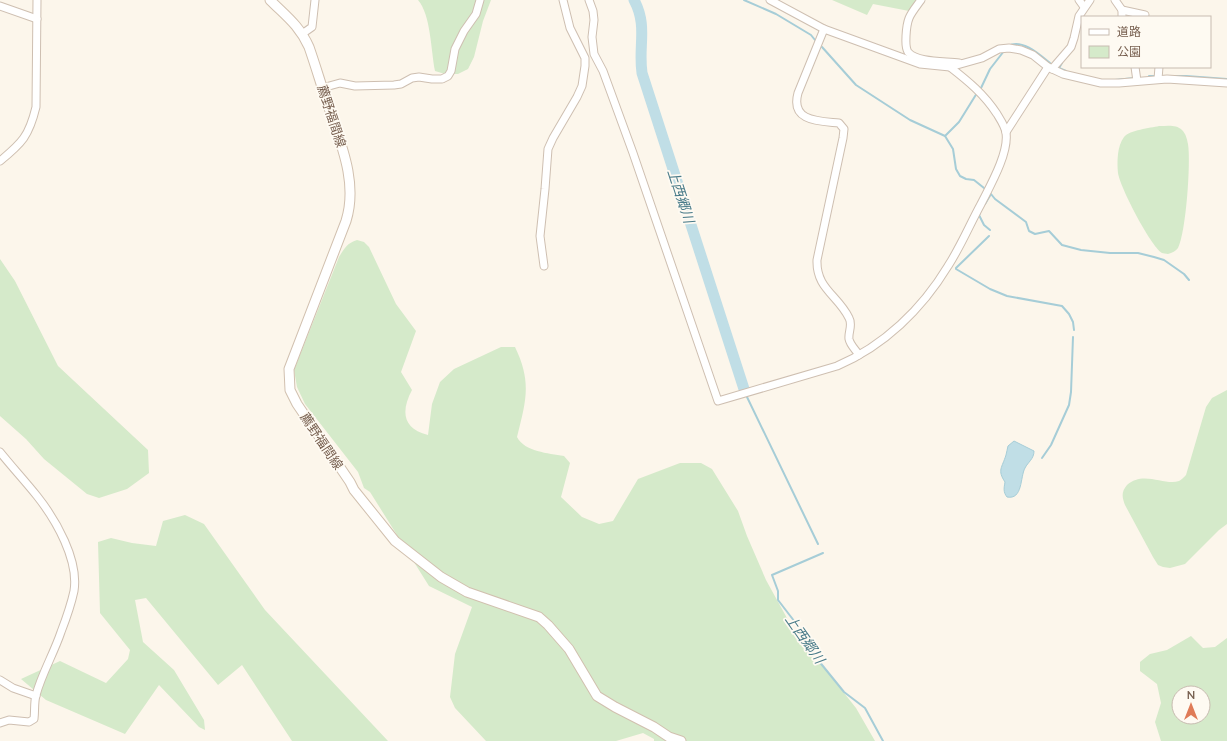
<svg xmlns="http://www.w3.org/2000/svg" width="1227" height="741" font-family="Lato,'Noto Sans JP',sans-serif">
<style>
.green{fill:#d5eaca;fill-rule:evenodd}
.water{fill:#c0dee6;stroke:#a6cdd7}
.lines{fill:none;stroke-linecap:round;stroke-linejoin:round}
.stream{stroke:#a6cdd7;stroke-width:2}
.river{stroke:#c0dee6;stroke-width:11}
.street-casing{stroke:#cebfb1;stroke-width:9}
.secondary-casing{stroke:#d1c0af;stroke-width:11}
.street{stroke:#fff;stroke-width:7}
.secondary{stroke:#fff;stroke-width:9}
.labels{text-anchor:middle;stroke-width:3.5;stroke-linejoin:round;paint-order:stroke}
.street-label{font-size:13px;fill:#775f4f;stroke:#fefaf2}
.water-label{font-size:14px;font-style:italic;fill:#497b89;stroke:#fefaf2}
</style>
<rect width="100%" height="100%" fill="#fcf6eb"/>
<g class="green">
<path d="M418,0h73l-8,21 -9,36 -6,12 -10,5h-13l-10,-3c-4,-20 -4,-56 -17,-71z"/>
<path d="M832,0h86l-9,11 -36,-7 -6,11z"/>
<path d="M1159,126c8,0 17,-2 23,4 4,4 5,9 6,14 3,18 -2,89 -10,104 -2,3 -6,5 -10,6 -2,0 -5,-1 -6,-1 -12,-8 -42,-66 -44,-80 -1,-11 -1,-27 6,-36 6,-7 26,-9 35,-11z"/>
<path d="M357,240l7,2 5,5 27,57 20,27 -15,41 11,18c-11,21 -10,38 16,45l4,-31 8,-22 14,-13 47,-22h14c17,35 11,54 2,90 8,15 31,16 47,19l6,7 -9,34 21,20 17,7 14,-3 25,-42 42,-16h21l11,6 26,42 9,25 19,44 27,49 63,79 19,33h-221v-2l-11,-6 -27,8h-130l-31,-33 -5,-11 5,-43 17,-47 -43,-21 -59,-94 -6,-4 -6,-16 -53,-68 -8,-17 -3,-17 45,-113c5,-8 8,-14 18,-17z"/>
<path d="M0,259l15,22 43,85 90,84 1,23 -22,16 -28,9 -12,-4 -43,-35 -18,-20 -26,-23z"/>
<path d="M1227,390v134l-8,6 -34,34 -15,4 -7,-1 -5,-2 -5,-8 -28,-52c-3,-8 -4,-13 2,-20 16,-15 38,1 52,-4 2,-1 5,-4 7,-6l20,-68 6,-9z"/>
<path d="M185,515l19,9 61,86 123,131h-96l-50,-76 -24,20 -72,-87 -11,2 8,42 31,28 30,50 1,10 -6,-3 -40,-42 -34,49 -79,-34 -25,-21 39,-18 46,22 22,-24 2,-9 -30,-37 -2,-71 13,-4 21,5 24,3 7,-25z"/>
<path d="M1191,636l12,12 12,-1 12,-9v103h-66l-6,-19 6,-19 -4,-19 -17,-13v-9l10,-8 17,-4zM1179,693h24v24h-24z"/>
</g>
<path class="water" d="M1014,441l20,10c0,8 -6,11 -9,17 -5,9 -2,32 -18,29 -4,-5 -3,-9 -2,-15 -8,-12 -3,-14 1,-27 1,-3 1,-6 2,-9z"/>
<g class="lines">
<g class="stream">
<path d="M744,0l32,14 35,21 4,5"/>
<path d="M1008,46c14,-8 32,9 43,18"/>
<path d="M822,47l34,38 54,35 35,16 8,13 3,20 4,7 6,3 8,1 10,8"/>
<path d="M1062,63l-3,5 7,3"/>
<path d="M1149,76h6"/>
<path d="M1161,76h25l41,3"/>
<path d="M1115,80l19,-2"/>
<path d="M981,88l9,-19 14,-18"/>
<path d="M945,136l14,-14 18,-29"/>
<path d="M985,204l6,-10 4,5 31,23 3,9 6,3 14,-3 13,14 19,5 29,3h28l16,4 10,3 20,14 5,6"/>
<path d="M980,213l-1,2 5,10 6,5"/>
<path d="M989,236l-33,32v1l34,20 17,7 55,10 7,8 4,8 1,8"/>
<path d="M747,397l71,147"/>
<path d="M1042,458l9,-13 18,-40 2,-13 2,-55"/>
<path d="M823,553l-51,22 6,16v9l20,26 20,34 26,32 21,16 18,33"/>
</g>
<path class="river" d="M634,0c14,26 4,46 8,73l102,316"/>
<defs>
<g id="street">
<path d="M589,0l4,11 1,9 -2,17 2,17 9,17 30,82 85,248 119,-35c47,-20 85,-57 111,-100 13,-20 22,-42 33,-62 9,-18 28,-51 25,-71 -1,-7 -6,-14 -9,-19 -13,-20 -29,-33 -47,-47"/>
<path d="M770,0l54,29 96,35 30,3 32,-9 17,-9 10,-1 12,2 12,5 15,12 15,7 38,9h18l48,-4 60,4"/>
<path d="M921,0c-11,15 -14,17 -15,36 0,5 -1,11 2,16 9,11 38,9 51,11"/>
<path d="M1079,0l5,7"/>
<path d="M1115,0l7,10v7"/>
<path d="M0,6l37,13"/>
<path d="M1122,10l23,5"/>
<path d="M824,29l-26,64c-8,29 22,28 41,30l5,6 -1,9 -26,122c-1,29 21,35 32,58 4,7 -1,14 0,21 1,6 7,11 10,16"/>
<path d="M302,34l10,-7 3,-27"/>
<path d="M1135,67l2,14"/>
<path d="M1052,69l19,-22 3,-9 5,-22 11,-16"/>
<path d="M1158,79l1,-12"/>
<path d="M322,88l18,-5 15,3 39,-1 7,-1 11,-6 7,-1 13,2h10l6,-3 3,-5 4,-22 9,-18 12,-17 4,-14"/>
<path d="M1006,132l42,-65"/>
<path d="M0,161c22,-18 29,-25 36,-54l1,-107"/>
<path d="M544,266l-4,-30 5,-47 3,-40 5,-11 24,-41 5,-11 3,-20v-8l-15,-30 -7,-28"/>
<path d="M0,452c12,15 25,29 37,44 19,24 42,64 37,95 -3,14 -8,28 -13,41 -7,21 -19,41 -25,63 -2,7 -1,16 -2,24l-5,3 -20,-2 -9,3"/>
<path d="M0,680l13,8 23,8"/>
</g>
<path id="secondary" d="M270,0c16,16 29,25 39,47 7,20 13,41 20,61 12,36 29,75 17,113l-57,148 1,21 7,14 53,78 4,8 41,51 46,36 26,15 72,25 9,8 21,24 28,47 18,11 39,20 15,10 12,4"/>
</defs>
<use href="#street" class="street-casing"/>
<use href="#secondary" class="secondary-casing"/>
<use href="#street" class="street"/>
<use href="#secondary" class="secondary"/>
</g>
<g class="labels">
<g class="street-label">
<text transform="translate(332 116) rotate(72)" y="5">薦野福間線</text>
<text transform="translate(322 441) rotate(56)" y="5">薦野福間線</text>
</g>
<g class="water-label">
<text transform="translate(681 196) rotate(72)" y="5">上西郷川</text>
<text transform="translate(805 639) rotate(55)" y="5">上西郷川</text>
</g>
</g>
<rect x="1081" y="16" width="130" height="52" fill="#fefaf2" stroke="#c8bcb1"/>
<rect x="1089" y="29" width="20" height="6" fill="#ffffff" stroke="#c8bcb1"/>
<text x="1117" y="36" font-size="12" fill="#775f4f">道路</text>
<rect x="1089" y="46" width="20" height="12" fill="#d5eaca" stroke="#c8bcb1"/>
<text x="1117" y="56" font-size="12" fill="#775f4f">公園</text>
<g transform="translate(1191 705)"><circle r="19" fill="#fefaf2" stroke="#c8bcb1"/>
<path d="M0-3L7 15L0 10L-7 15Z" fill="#df7b57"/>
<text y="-6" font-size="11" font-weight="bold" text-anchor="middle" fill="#775f4f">N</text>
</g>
</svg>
